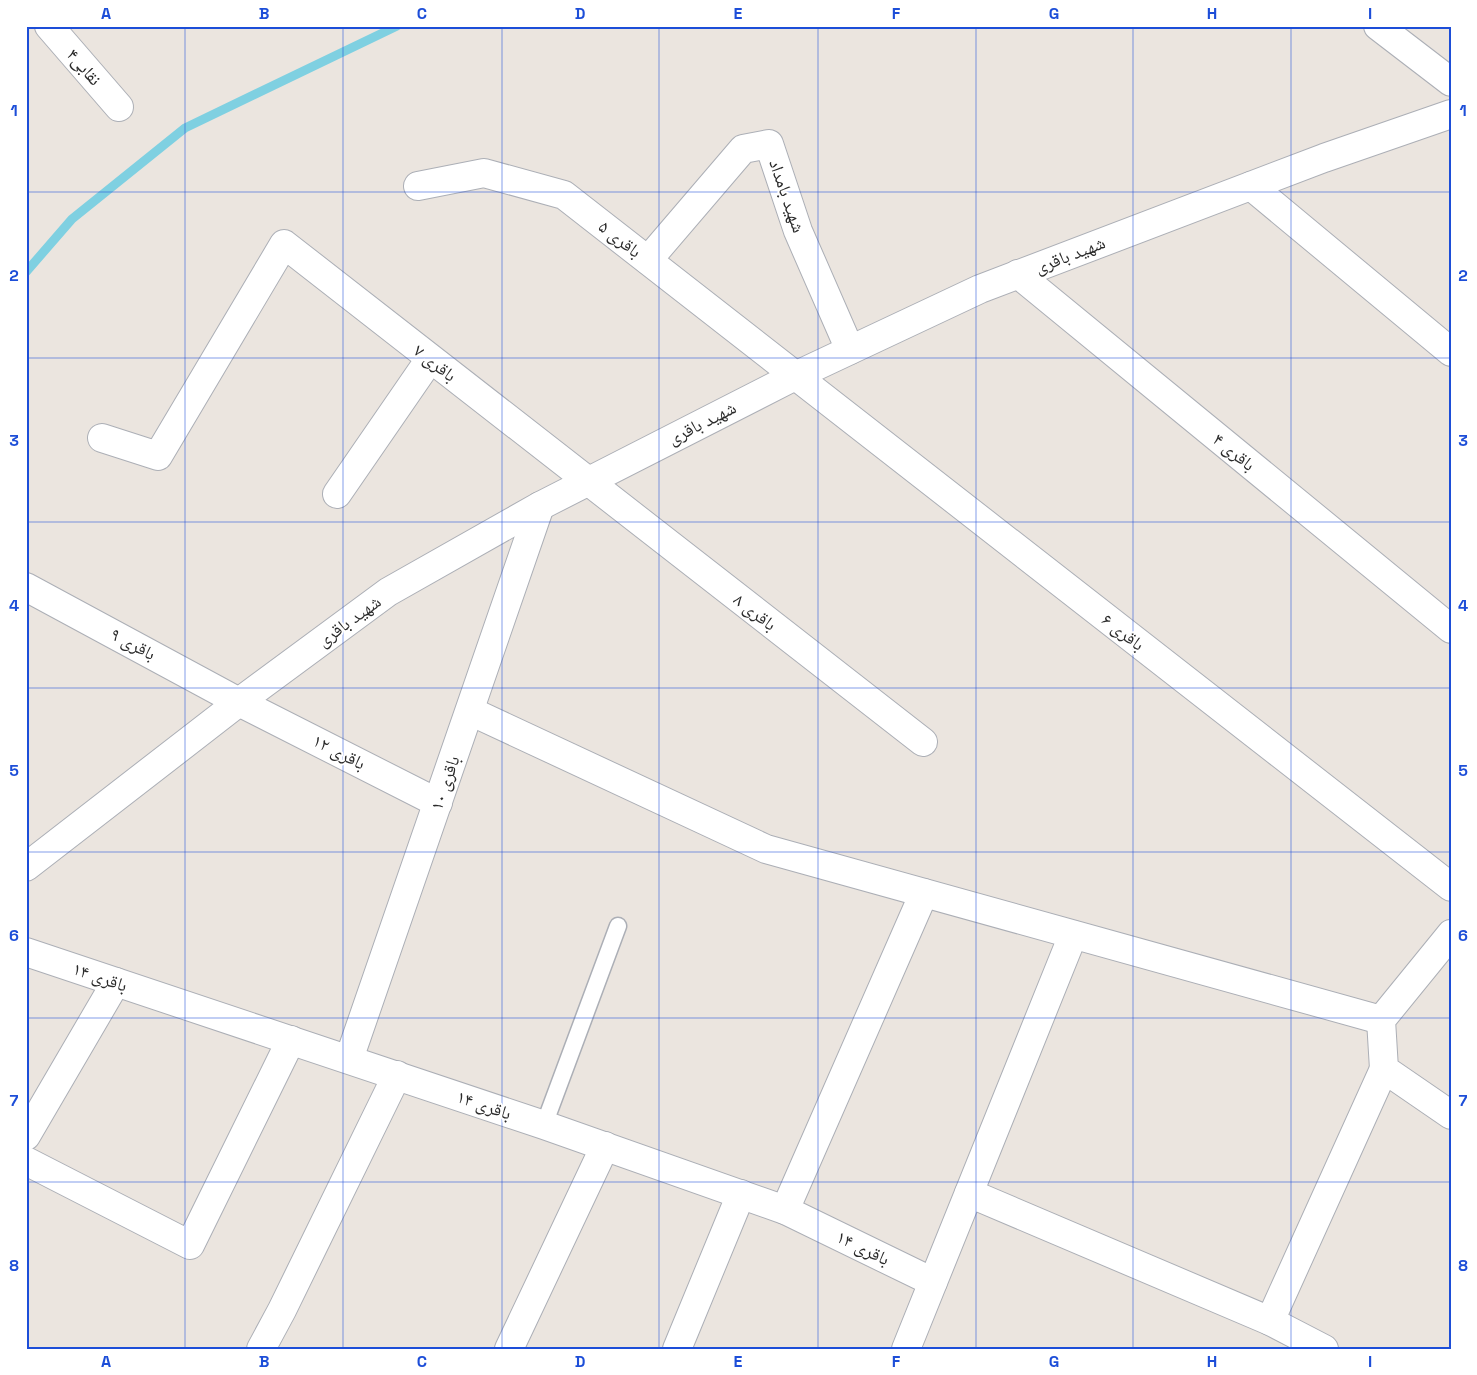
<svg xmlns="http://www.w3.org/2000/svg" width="1477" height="1375" font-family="'Space Grotesk','Noto Naskh Arabic',sans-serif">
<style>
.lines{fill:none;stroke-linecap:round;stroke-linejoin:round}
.stream{stroke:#7fd0e1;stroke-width:9}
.lane-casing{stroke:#acafb6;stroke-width:19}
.street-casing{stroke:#acafb6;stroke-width:30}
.secondary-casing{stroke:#acafb6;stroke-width:30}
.lane{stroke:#fff;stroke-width:16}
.street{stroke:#fff;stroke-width:28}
.secondary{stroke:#fff;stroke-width:28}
.grid{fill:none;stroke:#1d4ed8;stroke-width:1;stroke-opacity:0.55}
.labels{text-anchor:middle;stroke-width:4;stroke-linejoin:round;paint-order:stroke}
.street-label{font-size:18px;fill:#2b2b2b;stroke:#fff}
.neatline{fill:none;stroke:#1d4ed8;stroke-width:2}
.grid-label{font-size:16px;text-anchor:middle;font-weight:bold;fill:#1d4ed8}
</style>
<rect width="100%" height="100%" fill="#ebe5df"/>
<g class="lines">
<path class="stream" d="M26,272l46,-53 113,-91 212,-102"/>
<defs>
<path id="lane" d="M544,1125l74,-199"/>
<g id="street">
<path d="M49,26l70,81"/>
<path d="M1378,26l73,56"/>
<path d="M418,186l66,-13 80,22 887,692"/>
<path d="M1251,186l200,166"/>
<path d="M648,260l95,-111 26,-5 29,87 52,119"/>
<path d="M1018,274l433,355"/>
<path d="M102,438l56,18 126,-212 639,498"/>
<path d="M337,494l93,-135"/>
<path d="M26,587l213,115 199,101"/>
<path d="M470,711l296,138 615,171"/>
<path d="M1451,934l-70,86 3,49 67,46"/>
<path d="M26,952l518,173 241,85 148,72"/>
<path d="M349,1059l191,-553"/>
<path d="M26,1136l90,-154"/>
<path d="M26,1161l164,84 101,-205"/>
<path d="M969,1193l301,128 54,28"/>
<path d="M785,1210l139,-317"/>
<path d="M1270,1321l114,-252"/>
<path d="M261,1349l21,-39 115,-235"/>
<path d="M509,1349l96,-203"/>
<path d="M677,1349l64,-155"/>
<path d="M906,1349l167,-414"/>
</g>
<path id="secondary" d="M26,867l213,-165 149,-110 152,-86 255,-130 185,-87 344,-131 127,-44"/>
</defs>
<use href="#lane" class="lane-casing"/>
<use href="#street" class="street-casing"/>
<use href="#secondary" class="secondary-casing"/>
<use href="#lane" class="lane"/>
<use href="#street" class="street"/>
<use href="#secondary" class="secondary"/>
</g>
<path class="grid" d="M185,26v1323M343,26v1323M502,26v1323M659,26v1323M818,26v1323M976,26v1323M1133,26v1323M1291,26v1323M26,192h1425M26,358h1425M26,522h1425M26,688h1425M26,852h1425M26,1018h1425M26,1182h1425"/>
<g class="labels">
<g class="street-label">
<text transform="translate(84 67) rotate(49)" y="6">نقابی۴</text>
<text transform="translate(787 196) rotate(71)" y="6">شهید بامداد</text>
<text transform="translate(620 239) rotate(38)" y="6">باقری ۵</text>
<text transform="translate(1070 255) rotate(-21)" y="6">شهید باقری</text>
<text transform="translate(435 363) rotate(38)" y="6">باقری ۷</text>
<text transform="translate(702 423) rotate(-27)" y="6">شهید باقری</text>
<text transform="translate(1234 452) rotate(39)" y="6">باقری ۴</text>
<text transform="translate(755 612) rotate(38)" y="6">باقری ۸</text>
<text transform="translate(349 621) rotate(-36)" y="6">شهید باقری</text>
<text transform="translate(1123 632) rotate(38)" y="6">باقری ۶</text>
<text transform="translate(133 644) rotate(28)" y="6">باقری ۹</text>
<text transform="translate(339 752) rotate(27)" y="6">باقری ۱۲</text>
<text transform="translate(445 783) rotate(-71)" y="6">باقری ۱۰</text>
<text transform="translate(100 977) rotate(19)" y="6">باقری ۱۴</text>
<text transform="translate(484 1105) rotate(19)" y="6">باقری ۱۴</text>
<text transform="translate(863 1248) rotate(26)" y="6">باقری ۱۴</text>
</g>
</g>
<rect width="1477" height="1375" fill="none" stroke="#ffffff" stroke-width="55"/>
<rect x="28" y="28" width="1422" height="1320" class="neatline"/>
<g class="grid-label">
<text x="106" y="19">A</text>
<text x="264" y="19">B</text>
<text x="422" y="19">C</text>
<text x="580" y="19">D</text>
<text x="738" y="19">E</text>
<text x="896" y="19">F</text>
<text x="1054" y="19">G</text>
<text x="1212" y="19">H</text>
<text x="1370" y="19">I</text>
<text x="14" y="116">1</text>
<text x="1463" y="116">1</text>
<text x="14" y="281">2</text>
<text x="1463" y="281">2</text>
<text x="14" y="446">3</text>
<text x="1463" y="446">3</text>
<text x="14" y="611">4</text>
<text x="1463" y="611">4</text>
<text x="14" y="776">5</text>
<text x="1463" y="776">5</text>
<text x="14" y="941">6</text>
<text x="1463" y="941">6</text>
<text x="14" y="1106">7</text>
<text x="1463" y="1106">7</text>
<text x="14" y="1271">8</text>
<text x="1463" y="1271">8</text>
<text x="106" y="1367">A</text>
<text x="264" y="1367">B</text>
<text x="422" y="1367">C</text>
<text x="580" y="1367">D</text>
<text x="738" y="1367">E</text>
<text x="896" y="1367">F</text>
<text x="1054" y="1367">G</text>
<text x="1212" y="1367">H</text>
<text x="1370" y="1367">I</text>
</g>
</svg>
